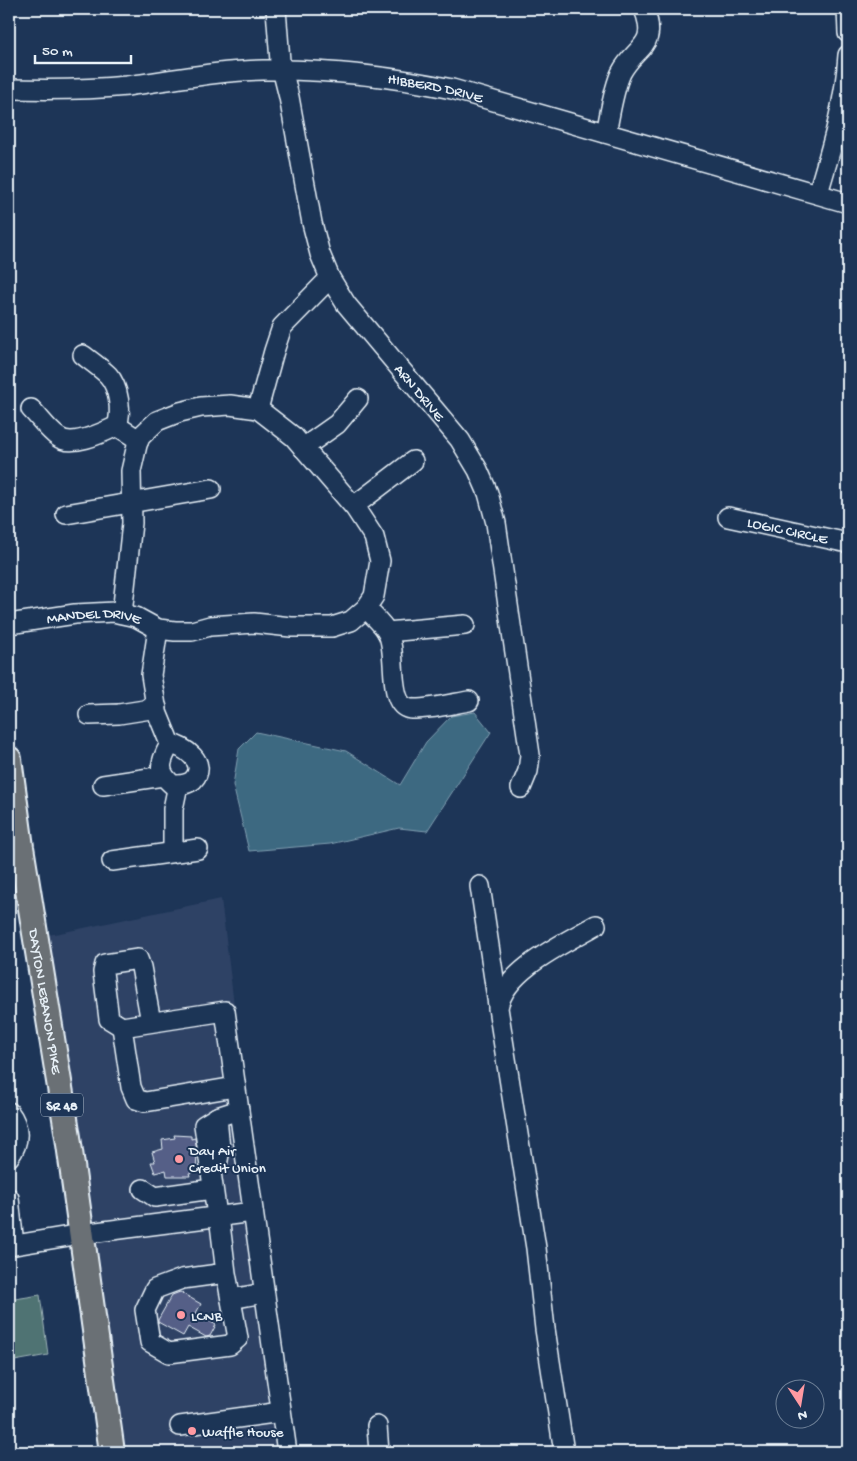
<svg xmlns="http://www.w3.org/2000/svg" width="857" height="1461" font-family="'Gochi Hand',sans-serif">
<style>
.built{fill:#2e4265}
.green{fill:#507373;stroke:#9cb2b6}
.water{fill:#3d6981;stroke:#819fb1}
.building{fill:#555f87;stroke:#e8f1f8}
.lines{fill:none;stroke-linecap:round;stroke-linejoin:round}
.minor-casing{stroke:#e8f1f8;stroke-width:22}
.major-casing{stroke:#e8f1f8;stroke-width:28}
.minor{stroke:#1d3557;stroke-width:19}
.major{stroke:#6a7074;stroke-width:24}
.poi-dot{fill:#ff9aa2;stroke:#1d3557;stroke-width:2}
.labels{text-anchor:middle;stroke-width:4;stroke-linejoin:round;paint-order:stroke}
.shield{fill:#1d3557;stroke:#abb9c8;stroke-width:1}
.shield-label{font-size:14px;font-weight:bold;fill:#e8f1f8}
.street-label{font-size:15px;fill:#e8f1f8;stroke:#1d3557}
.poi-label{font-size:15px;fill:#e8f1f8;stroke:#1d3557;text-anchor:start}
</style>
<rect width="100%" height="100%" fill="#1d3557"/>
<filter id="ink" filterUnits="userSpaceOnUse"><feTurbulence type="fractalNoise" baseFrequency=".02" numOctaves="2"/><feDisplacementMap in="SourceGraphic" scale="10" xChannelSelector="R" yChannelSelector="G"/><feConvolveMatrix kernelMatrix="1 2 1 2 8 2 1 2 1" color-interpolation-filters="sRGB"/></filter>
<g filter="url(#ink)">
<path class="built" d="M221,899l68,553h-177l-77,-515 25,-4z"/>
<path class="green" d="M40,1295l8,60 -39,7v-62z"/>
<path class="water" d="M475,712l16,20 -64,99 -28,-3 -69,16 -81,7 -16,-66 6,-36 17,-17 90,19 54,34 26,-43 25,-26z"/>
<g class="building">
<path d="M174,1135l17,1v3l4,-1 2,14 -1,20 -7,1 1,3h-23l-1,-6 -11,3 -4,-11h4l-3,-10 11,-3 -1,-9 13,-2z"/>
<path d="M180,1292l21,12 -5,9 20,12 -6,11 -4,1 -18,-10 -5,9 -25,-14v-2l14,-25z"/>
</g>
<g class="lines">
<defs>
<g id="minor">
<path id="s1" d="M276,9l4,52 9,36 23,126 8,31 10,24 16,26 114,136 18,30 10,23 8,30 34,232 -2,16 -7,17"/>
<path d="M847,9l1,24"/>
<path id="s2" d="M9,89c39,1 78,1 118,-3 45,-6 90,-15 136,-16 63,-1 127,6 189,19l396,114"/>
<path d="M606,133c4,-18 7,-43 15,-60 14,-27 38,-26 23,-64"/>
<path d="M818,193c14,-47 27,-89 30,-138"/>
<path d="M83,355c8,6 18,13 25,20 11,12 14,37 9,51"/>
<path d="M31,409c9,9 17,21 27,28 14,11 46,-5 59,-11l22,14"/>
<path d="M258,409l16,-58 8,-24 48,-49"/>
<path d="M303,448l34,-24 21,-25"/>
<path d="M354,506l59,-45"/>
<path d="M66,514l145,-25"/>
<path id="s3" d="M728,517l120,26"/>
<path d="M366,608c7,8 16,15 21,24 11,17 0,69 20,76 11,4 49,-5 62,-7"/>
<path id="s4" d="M9,624l66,-10 39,-2 8,2 14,3 22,12 17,2h17l18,-5 44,-3 37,4h41l19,-6 15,-13 8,-12 6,-35 -6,-24 -19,-29 -61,-71 -36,-28 -28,-4 -29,2 -21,5 -23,9 -17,16 -3,8 -6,26 1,52 -10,91"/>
<path d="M158,629l-7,46 6,37 13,32c14,2 39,19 23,36 -4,4 -13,5 -19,6 -18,-14 -14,-24 -4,-42"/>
<path d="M387,632l78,-7"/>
<path d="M89,715l30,-1 38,-6"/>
<path d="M103,785l60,-9"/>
<path d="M173,852v-43l5,-24"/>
<path d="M112,861l86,-12"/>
<path d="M480,886l18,119"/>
<path d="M122,1027l-13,-8 -6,-47 2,-8 33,-5 3,8 10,55"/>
<path d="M235,1087l-90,15 -9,-3 -5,-12 -9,-60 103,-16 62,441"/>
<path d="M9,1112c11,14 11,31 0,45"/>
<path d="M210,1166l-6,-41 13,-8"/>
<path d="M143,1189l12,8 57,-8"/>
<path d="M9,1198l5,47"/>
<path d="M217,1216l-6,-44 7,-12 2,-11 -3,-32 22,-7"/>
<path d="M219,1216l7,57 12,65 -8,7 -61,8 -19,-11 -5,-32 10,-21 27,-10 44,-6"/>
<path d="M9,1246l72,-12 172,-22"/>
<path d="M231,1299l33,-6"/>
<path d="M180,1426l101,-14"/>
<path d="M377,1426l2,26"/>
<path d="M564,1452l-19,-123 -9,-81 -38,-240c6,-38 67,-65 98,-83"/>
</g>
<g id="major">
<path id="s5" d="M9,759l12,88 47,290 44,315"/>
</g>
</defs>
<use href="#minor" class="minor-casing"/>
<use href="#major" class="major-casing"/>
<use href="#minor" class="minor"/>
<use href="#major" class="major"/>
</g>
</g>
<g class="poi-dot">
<circle cx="179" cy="1159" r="5"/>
<circle cx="181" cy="1315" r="5"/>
<circle cx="192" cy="1431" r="5"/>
</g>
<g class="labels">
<rect class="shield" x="41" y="1093.5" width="42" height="23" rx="4"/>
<g class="shield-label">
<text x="62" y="1110">SR 48</text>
</g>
<g class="street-label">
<text dy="5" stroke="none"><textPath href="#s2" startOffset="429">HIBBERD DRIVE</textPath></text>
<text dy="5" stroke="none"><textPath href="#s1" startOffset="421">ARN DRIVE</textPath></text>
<text dy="5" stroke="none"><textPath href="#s3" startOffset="61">LOGIC CIRCLE</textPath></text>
<text dy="5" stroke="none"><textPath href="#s4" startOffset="86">MANDEL DRIVE</textPath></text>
<text dy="5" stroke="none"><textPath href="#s5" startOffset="245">DAYTON LEBANON PIKE</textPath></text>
</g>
<g class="poi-label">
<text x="189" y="1155">Day Air<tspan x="189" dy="17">Credit Union</tspan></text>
<text x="191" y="1320">LCNB</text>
<text x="202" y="1436">Waffle House</text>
</g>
</g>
<rect width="857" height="1461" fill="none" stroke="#1d3557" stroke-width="30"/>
<rect x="15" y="15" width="827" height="1431" fill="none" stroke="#e8f1f8" stroke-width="2" filter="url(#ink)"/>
<g transform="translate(800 1404) rotate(168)"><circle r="24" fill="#1d3557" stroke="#6e8097"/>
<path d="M0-4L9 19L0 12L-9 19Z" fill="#ff9aa2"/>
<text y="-8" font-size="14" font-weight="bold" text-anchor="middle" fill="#e8f1f8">N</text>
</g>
<path d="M35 55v8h96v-8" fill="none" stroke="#e8f1f8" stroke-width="2.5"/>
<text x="42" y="55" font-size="15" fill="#e8f1f8" stroke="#1d3557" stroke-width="4" paint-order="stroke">50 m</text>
</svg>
